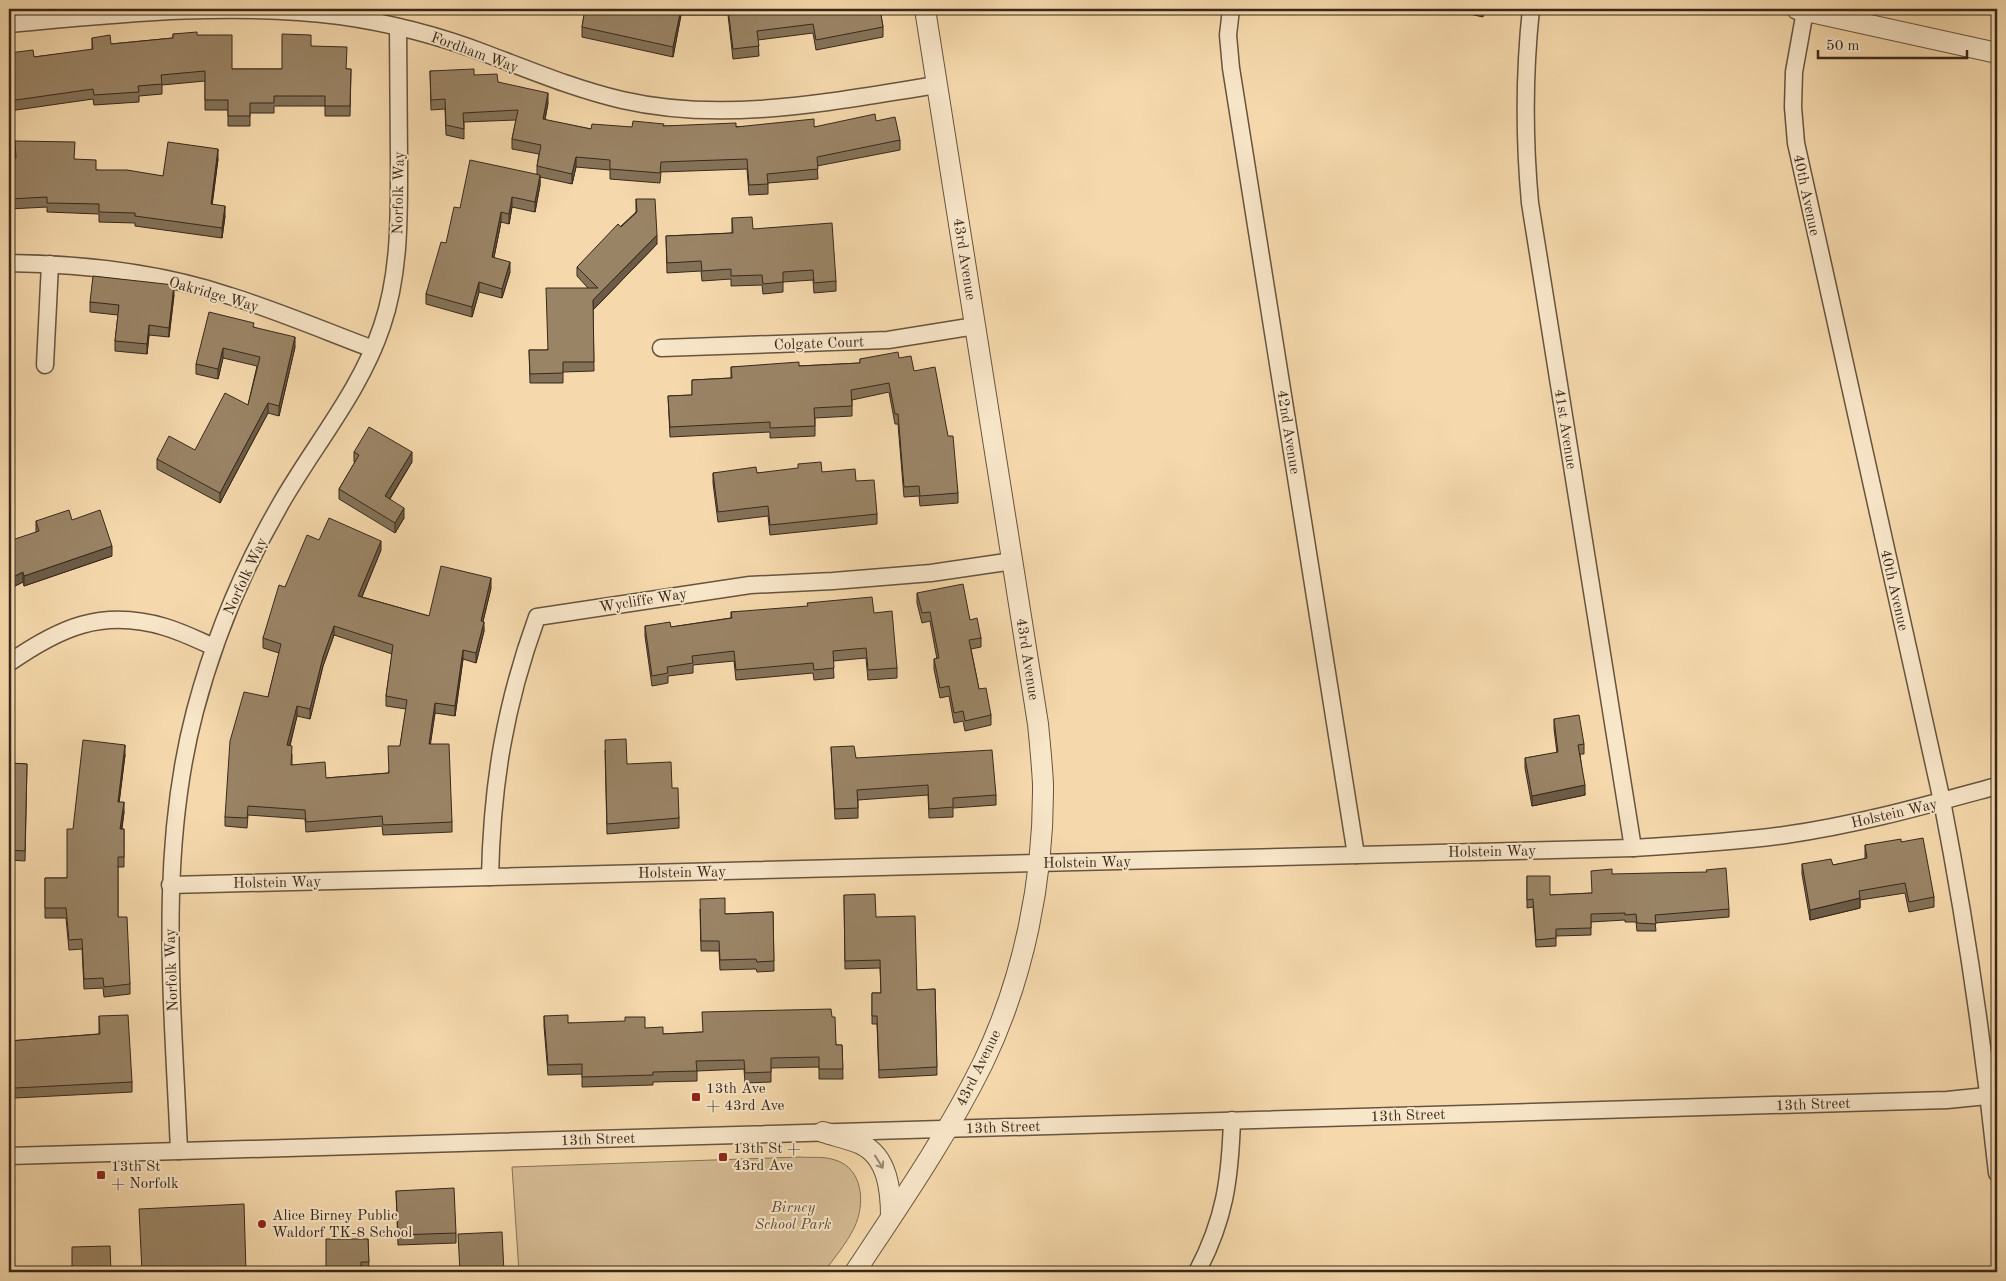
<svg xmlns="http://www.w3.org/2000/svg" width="2006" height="1281" font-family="'Old Standard TT',serif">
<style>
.green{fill:#d5bb93;stroke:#867257}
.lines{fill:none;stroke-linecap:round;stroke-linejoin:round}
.minor-casing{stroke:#67543f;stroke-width:19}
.tertiary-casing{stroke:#67543f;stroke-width:22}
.minor{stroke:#f8e6c9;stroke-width:16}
.tertiary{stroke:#f8e6c9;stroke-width:20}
.wall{fill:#847258;stroke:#38281b;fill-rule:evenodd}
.shaded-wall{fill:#6c5c47;stroke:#38281b}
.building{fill:#9a8466;stroke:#38281b;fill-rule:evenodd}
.oneway{stroke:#988772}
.poi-dot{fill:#8f2418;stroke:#f8e6c9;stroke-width:2}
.labels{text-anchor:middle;stroke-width:4;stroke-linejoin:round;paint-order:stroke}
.street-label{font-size:15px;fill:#38281b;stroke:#f8e6c9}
.poi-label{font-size:15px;fill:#38281b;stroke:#f8e6c9;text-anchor:start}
.park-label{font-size:15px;font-style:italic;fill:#5f4d39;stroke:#f8e6c9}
</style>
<rect width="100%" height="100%" fill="#f5d9ac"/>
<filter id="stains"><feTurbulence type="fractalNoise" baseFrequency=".004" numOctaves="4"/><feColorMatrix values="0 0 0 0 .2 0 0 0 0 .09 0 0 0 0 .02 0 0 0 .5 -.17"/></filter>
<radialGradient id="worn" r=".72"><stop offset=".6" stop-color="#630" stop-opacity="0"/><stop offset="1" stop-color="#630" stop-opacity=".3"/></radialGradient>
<path class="green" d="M800,1157c11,1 24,-1 35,3 28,8 31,44 19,68 -7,15 -20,30 -30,44h-305l-7,-105z"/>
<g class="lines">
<defs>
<g id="minor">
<path d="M1231,9l-3,26 3,33 125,787"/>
<path d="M1531,9c-7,65 -7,128 -1,194l103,645"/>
<path d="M1805,11l-11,61 -1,35 3,36 146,658c24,123 42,246 55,372"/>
<path d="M9,24c109,-10 222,-22 331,-8 50,7 100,20 147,38 45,17 88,35 135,46 104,24 211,1 315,-15"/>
<path d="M9,263c74,1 150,9 221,33 48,15 95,35 143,53"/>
<path d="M661,348l227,-8 87,-14"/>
<path d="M45,365l5,-101"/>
<path d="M9,663c50,-35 93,-55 156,-36 17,5 33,13 49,20"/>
<path d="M490,877c2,-94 15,-172 47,-260l213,-32 83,-4 98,-8 82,-12"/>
<path d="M170,885l1463,-37c51,-3 102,-6 152,-13 72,-10 142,-30 212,-49"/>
<path d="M179,1151c-6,-147 -22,-296 16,-440 19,-72 48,-142 85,-206 34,-60 80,-113 102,-179 18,-53 17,-109 17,-163 0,-45 -1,-91 -1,-136"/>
<path d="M9,1156l1938,-56 50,-5"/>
<path d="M1197,1272c28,-53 33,-93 35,-152"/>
</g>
<g id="tertiary">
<path d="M1797,9l200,44"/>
<path d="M823,1132c12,4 26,7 38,12 27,13 30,47 30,73"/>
<path d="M855,1272c45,-68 92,-136 128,-209 41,-85 61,-185 60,-279 -1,-20 -3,-40 -5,-60l-113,-715"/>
</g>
</defs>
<use href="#minor" class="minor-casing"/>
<use href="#tertiary" class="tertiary-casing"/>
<use href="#minor" class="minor"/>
<use href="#tertiary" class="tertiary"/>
</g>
<g class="wall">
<path d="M585,9h295l3,18v10l-67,13 -3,-17 -55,7 1,16 -26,3 -5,-44h-47l-8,42 -91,-20v-10z"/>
<path d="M1447,9h38l-2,8z"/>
<path d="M173,34l24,1 35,34h50l29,-23 36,23h4l-1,47h-25v-10h-51v7h-24v13h-22v-16h-23v-29l-43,4v9l-23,2v6l-45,3 -1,-6 -84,12v-58l25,4 58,-7v-12l19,6 62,-6z"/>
<path d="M430,71l44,4 24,7 50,21 -3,17 46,9 73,-3 150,1 62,-6 24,19v10l-83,16 1,13 -50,4v11l-19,1 -2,-26 -86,3 -1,11 -50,-4v-9l-34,-3 -4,17 -32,-7v8l-5,27 -23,-5 -3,17 -8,-2 -7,35 16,15 -8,26 -23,-6 -7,25 -46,-13v-10l34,-86 77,-34v-8l2,-12 -27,-5v-10l4,-19 -52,2v17l-18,-4 -1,-26 -14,1z"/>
<path d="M15,141l59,18 22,11 67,6 55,-17 -6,45 13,12 -3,22 -87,-12v-3l-36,-1v-8l-52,-2v-5l-38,2v-51h6z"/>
<path d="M636,199l21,45 -64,66 1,61 -31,1v11h-33l-1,-33h18l41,-62 -11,-12v-9l59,-55z"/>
<path d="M732,218l21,11 83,52v10l-22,2 -1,-13 -30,2v10l-20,2 -1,-9 -31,1v-7l-29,2 -1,-10 -34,2 -1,-37 66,-3z"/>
<path d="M174,295l-5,42 -20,-2 -2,19 -32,-3v-10l3,-26 -28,-3v-10z"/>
<path d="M254,327l41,20 -16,69 -11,-3 -48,90 -63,-34v-10l38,-9 53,-45 9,-39 -34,-8 -5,21 -22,-5v-10z"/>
<path d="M899,358l15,13 44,122v10l-38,3 -1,-10 -15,1 -6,-73h-3l-6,-32 -37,8v16l-37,2v18l-45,2v-6l-100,5 -2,-41 24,-1v-15l39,-2v-11l68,-1 61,-3v-4z"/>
<path d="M354,452l58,10 -22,37 14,19 -9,15 -56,-34v-10l16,-27h-1z"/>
<path d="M822,472l34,9 21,33v10l-107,11 -2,-19 -50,6 -5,-39v-10h44z"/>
<path d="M72,520l40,36 -88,30 -1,-4 -14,7 27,-57v-11z"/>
<path d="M319,540l62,10 -19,47 67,19 62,-28 -8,33 1,10 -8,32 -13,-4 -8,57 -20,-3 -5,31 22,78v10l-69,3 -1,-9 -76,6 -1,-13 -57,-4 -1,13 -22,-2v-9l43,-120 11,-44 -16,-5v-10l22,-51zM334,635l58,19 -6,42v10l20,3 -6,37 -12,27 -62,5 -34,-13v-10l-2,-9 7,-30 13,3 13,-53z"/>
<path d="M917,593l53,27 11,18v9l-10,2 8,40 12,26v10l-26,6 -2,-10 -9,2 -5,-27 -9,2 -6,-29v-10h3l-7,-38 -8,2 -5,-20z"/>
<path d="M731,612l143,1 23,55v10l-29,2 -2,-22 -33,3 1,17 -20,2 -1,-7 -77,7 -2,-19 -41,4v8l-25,3v7l-16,3 -7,-50v-10l26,1 60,-9z"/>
<path d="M1554,719l30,25v10h-4l5,41 -53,11 -7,-38v-10l32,-5 -3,-24z"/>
<path d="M831,747l25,11 140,37v10l-43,3v9l-24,1 -1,-23 -70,5v18l-23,1z"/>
<path d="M605,750l22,14 45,24 7,30v10l-72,6z"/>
<path d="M125,755l-6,47 5,10 -2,17h2v38h-6v50l12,67v10l-26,3 -1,-9 -19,1 -2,-40 -13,1 -3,-32h-21v-40h22l6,-49z"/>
<path d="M9,763l18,1 -2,97 -16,-1z"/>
<path d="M1901,842l33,55v10l-25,5 -4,-19 -45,7v8l-50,12 -8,-46v-10l31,1 32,-6v-14z"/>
<path d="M1612,874l117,35v8l-74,6 1,8h-19l-1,-9h-11v-2l-34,2v13l-35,1v10l-20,1 -3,-40 -6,1v-32l23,19 42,-2z"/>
<path d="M844,895l32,22 41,73 18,-1 2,86 -58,3 -2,-54h-5v-31h9l-1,-25 -35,1z"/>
<path d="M700,909l25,5 48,-2 1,59 -17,1 -1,-3 -36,1 -1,-19h-18z"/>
<path d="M99,1016l33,66v10l-117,6 -1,-5 -5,1v-53l90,-7z"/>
<path d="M544,1016l24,7 77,5 18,6 39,-2 130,-15 4,28h6l1,34h-24v-12l-48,1v14l-26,1 -1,-14 -47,2v10l-44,1v3l-71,2v-13l-34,1 -4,-49z"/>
<path d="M396,1191l60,42v10l-58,2z"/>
<path d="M368,1239l1,33h-92l49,-2z"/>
</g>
<g class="shaded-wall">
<path d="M681,9v6l-8,42v-10z"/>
<path d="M548,93v10l-5,26v-10z"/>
<path d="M218,149v10l-7,55v-10z"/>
<path d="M576,157v10l-4,17v-10z"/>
<path d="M540,175v10l-5,27v-10z"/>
<path d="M512,197v10l-3,17v-10z"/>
<path d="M225,206v10l-3,22v-10z"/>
<path d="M501,212v10l-9,45v-10z"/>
<path d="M657,235v9l-64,66v-10z"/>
<path d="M510,262v10l-8,26v-9z"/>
<path d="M479,282v10l-7,25v-10z"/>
<path d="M174,285v10l-5,42v-9z"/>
<path d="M149,325v10l-2,19v-10z"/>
<path d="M295,337v10l-16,69v-10z"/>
<path d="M223,348v10l-5,21v-10z"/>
<path d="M268,403v10l-48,90v-10z"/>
<path d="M412,452v10l-27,44v-10z"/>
<path d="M404,508v10l-9,15v-10z"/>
<path d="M381,541v9l-23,56v-10z"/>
<path d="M112,546v10l-88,30v-10z"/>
<path d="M23,572v10l-14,7v-10z"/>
<path d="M491,578v10l-10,42v-9z"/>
<path d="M484,622v9l-8,32v-10z"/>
<path d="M334,626v9l-11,31 -13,53v-10l13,-52z"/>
<path d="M463,650v9l-8,57v-10z"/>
<path d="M435,703v10l-6,41v-10z"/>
<path d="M297,706v10l-10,39v-10z"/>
<path d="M125,745v10l-7,57v-10z"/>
<path d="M1585,785v10l-53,11v-10z"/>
<path d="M124,802v10l-4,27v-10z"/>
<path d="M1860,898v10l-50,12v-10z"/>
</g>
<g class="building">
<path d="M585,9h96l-8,38 -91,-20z"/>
<path d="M728,9h152l3,18 -67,13 -3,-16 -56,7 2,15 -26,3z"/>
<path d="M197,32v3h35v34h50v-35l29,1v11l36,1 -1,22h5l-1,37h-25v-10h-51v7h-24v13h-22v-16h-23v-29l-44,4 1,9 -24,2 1,6 -45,3 -1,-6 -84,12v-48l24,-3 1,7 59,-8 -1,-11 18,-3 1,9 62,-6v-4z"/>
<path d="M474,69v6l23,-1 1,8 50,11 -5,26 48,10 1,-5 40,3 1,-6 31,3 -1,2 73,-3v4l78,-8v8l61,-13 1,7 19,-4 5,23 -83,17 1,12 -51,5 1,10 -19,1 -2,-26 -86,3 -1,11 -50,-4v-9l-34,-3 -4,17 -35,-8 4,-21 -29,-6 6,-29 -55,3 1,16 -18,-4 -1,-26 -14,1 -1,-29z"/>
<path d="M15,141l60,1 -1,17 22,1v10h31l36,6 5,-34 50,7 -7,55 14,2 -3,22 -87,-12v-3l-36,-1v-8l-52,-1v-6l-38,2v-41h7z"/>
<path d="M470,160l70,15 -5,27 -23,-5 -3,17 -8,-2 -9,45 18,5 -8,27 -23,-7 -7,25 -46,-13 15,-52 5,1 8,-36 6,1z"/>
<path d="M636,199h19l2,36 -64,65 1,62h-31v11l-33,1 -1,-24h19l-2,-62h52l-21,-21 41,-43 3,3 16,-15z"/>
<path d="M752,217l1,12 79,-6 4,58 -22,2 -1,-13 -30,2v10l-20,2 -1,-9 -31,1v-7l-29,2 -1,-10 -34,2 -1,-27 67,-3 -1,-15z"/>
<path d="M93,276l81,9 -5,43 -20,-3 -2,19 -32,-3 4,-36 -29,-3z"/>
<path d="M209,312l45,11 -1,4 42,10 -16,69 -11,-3 -48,90 -63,-34 12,-23 26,14 30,-57 23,12 12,-48 -37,-9 -5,21 -22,-5z"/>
<path d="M898,352l1,6 12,-2 3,15 21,-4 13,69h5l5,57 -38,3 -1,-10 -15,1 -6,-73h-3l-6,-31 -38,7 1,16 -38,2 1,18 -45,2v-6l-100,5 -2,-31 24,-1v-15l40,-2 -1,-11 68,-5v4l61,-3v-4z"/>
<path d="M369,427l43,25 -27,44 19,12 -9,15 -56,-34 20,-34 -5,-3z"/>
<path d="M821,462l1,10 33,-3 1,12 18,-1 3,34 -107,11 -2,-19 -50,6 -5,-39 43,-6 1,6 41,-5v-4z"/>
<path d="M69,510l3,10 28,-10 12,36 -88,30 -1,-4 -14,7v-38l30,-10 -3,-10z"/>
<path d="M329,518l52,23 -23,55 71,20 12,-50 50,12 -10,43 3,1 -8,31 -13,-3 -8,56 -20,-3 -6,41h20l3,78 -69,3 -1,-9 -76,6 -1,-12 -57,-4 -1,12 -22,-1 5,-76 14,-49 24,5 13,-53 -18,-6 16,-53 6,2 22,-52 12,5zM334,626l59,19 -7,51 21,4 -7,46h-12l1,27 -63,5 -1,-16 -34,3 1,-19 -5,-1 10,-39 13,3 13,-52z"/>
<path d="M963,584l7,36 7,-2 4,20 -12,2 10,49 7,-1 5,27 -26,6 -2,-10 -9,2 -5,-27 -9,2 -6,-29 5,-1 -9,-46 -8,1 -5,-20z"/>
<path d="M872,597l2,16 18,-2 5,57 -29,2 -2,-22 -33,3 1,17 -20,2 -1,-7 -77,7 -2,-19 -42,5 1,7 -26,4 1,6 -16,3 -7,-50 25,-4 1,5 61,-9 -1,-6 77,-6 -1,-3z"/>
<path d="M1579,715l5,29 -6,1 7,40 -53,11 -7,-38 33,-6 -4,-33z"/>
<path d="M626,739l1,25 44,-2 1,26h6l1,30 -72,6 -2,-84z"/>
<path d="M83,740l42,5 -7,57h6l-4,27h4v28h-6v60h9l3,67 -26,3 -1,-9 -19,1 -2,-40 -13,1 -3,-32h-21v-30h22v-49h6z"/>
<path d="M854,746l2,12 136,-8 4,45 -43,3v9l-24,2 -1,-24 -71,5 1,18 -23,1 -4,-62z"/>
<path d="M9,763l18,1 -2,87 -16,-1z"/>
<path d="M1923,838l11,59 -25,5 -4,-19 -46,8 1,7 -50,12 -8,-46 29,-5 2,6 34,-7 -2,-13 36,-6v3z"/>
<path d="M1726,868l3,41 -74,6 1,9 -19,-1 -1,-9 -11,1v-2l-34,1v14l-35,1v9l-20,2 -3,-41 -6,1v-24h23v19l42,-2 -1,-22 21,-2v5l42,-1 53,-1 -1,-2z"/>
<path d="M875,894l1,23 39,-1 2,74 18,-1 2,78 -58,3 -2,-54h-5v-23h9l-1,-33 -35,1 -1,-66z"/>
<path d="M725,898v16l48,-2 1,49 -17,1 -1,-3 -36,1 -1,-19h-18l-1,-42z"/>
<path d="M831,1009l1,8h3l1,28h6l1,24h-24v-12l-48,1v14l-26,1 -1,-13 -48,1 1,10 -44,1v3l-71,2v-13l-34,1 -4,-49 24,-1v8l57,-2v-4h20v11l18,-1v7l40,-2 -1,-20z"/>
<path d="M128,1015l4,67 -117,6 -1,-5 -5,1v-43l91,-7 -1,-18z"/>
<path d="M454,1188l2,45 -58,2 -2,-44z"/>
<path d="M244,1204l2,68h-104l-3,-63z"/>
<path d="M502,1232l2,40h-44l-2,-38z"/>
<path d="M326,1239h42l1,23h-8v10h-84v-1l49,-1z"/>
<path d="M110,1246l1,26h-39v-25z"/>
</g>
<defs><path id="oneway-shaft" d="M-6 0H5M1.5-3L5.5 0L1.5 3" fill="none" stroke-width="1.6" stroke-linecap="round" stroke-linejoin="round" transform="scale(1.25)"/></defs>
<use class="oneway" href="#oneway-shaft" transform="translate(879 1162) rotate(58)"/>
<g class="poi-dot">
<rect x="691" y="1092" width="10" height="10" rx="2.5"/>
<rect x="718" y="1152" width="10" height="10" rx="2.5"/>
<rect x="96" y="1170" width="10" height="10" rx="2.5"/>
<circle cx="262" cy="1224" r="5"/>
</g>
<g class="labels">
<g class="street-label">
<text transform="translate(475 52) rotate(20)" y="5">Fordham Way</text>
<text transform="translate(398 193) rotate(-89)" y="5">Norfolk Way</text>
<text transform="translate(1807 195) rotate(78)" y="5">40th Avenue</text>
<text transform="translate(965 259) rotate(81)" y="5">43rd Avenue</text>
<text transform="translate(214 294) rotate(16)" y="5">Oakridge Way</text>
<text transform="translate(819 343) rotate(-2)" y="5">Colgate Court</text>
<text transform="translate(1566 429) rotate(81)" y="5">41st Avenue</text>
<text transform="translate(1289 432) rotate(81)" y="5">42nd Avenue</text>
<text transform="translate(245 576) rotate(-65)" y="5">Norfolk Way</text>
<text transform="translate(1895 590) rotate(77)" y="5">40th Avenue</text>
<text transform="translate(643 600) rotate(-9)" y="5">Wycliffe Way</text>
<text transform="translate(1028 659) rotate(81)" y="5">43rd Avenue</text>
<text transform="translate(1894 813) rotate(-13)" y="5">Holstein Way</text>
<text transform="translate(1492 851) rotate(-1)" y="5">Holstein Way</text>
<text transform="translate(1087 862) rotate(-1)" y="5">Holstein Way</text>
<text transform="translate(682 872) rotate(-1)" y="5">Holstein Way</text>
<text transform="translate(277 882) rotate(-1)" y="5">Holstein Way</text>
<text transform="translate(171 970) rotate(-92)" y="5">Norfolk Way</text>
<text transform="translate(978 1068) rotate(-64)" y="5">43rd Avenue</text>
<text transform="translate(1813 1104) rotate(-2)" y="5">13th Street</text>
<text transform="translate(1408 1115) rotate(-2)" y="5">13th Street</text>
<text transform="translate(1003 1127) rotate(-2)" y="5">13th Street</text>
<text transform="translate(598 1139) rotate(-2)" y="5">13th Street</text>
</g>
<g class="poi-label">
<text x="706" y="1093">13th Ave<tspan x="706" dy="17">+ 43rd Ave</tspan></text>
<text x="733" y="1153">13th St +<tspan x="733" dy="17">43rd Ave</tspan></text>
<text x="111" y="1171">13th St<tspan x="111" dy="17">+ Norfolk</tspan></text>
<text x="272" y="1220">Alice Birney Public<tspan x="272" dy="17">Waldorf TK-8 School</tspan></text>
</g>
<g class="park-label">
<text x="793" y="1212">Birney<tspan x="793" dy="17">School Park</tspan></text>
</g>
</g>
<rect width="2006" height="1281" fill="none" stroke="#f5d9ac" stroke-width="30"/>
<rect x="10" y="10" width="1986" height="1261" fill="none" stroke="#38281b" stroke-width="2.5"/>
<rect x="15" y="15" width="1976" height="1251" fill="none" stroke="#38281b"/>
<path d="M1818 50v8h149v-8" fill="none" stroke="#38281b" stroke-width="2.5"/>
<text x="1826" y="50" font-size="15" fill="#38281b" stroke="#f8e6c9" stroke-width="4" paint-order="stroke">50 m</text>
<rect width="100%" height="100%" filter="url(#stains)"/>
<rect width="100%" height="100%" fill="url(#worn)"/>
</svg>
